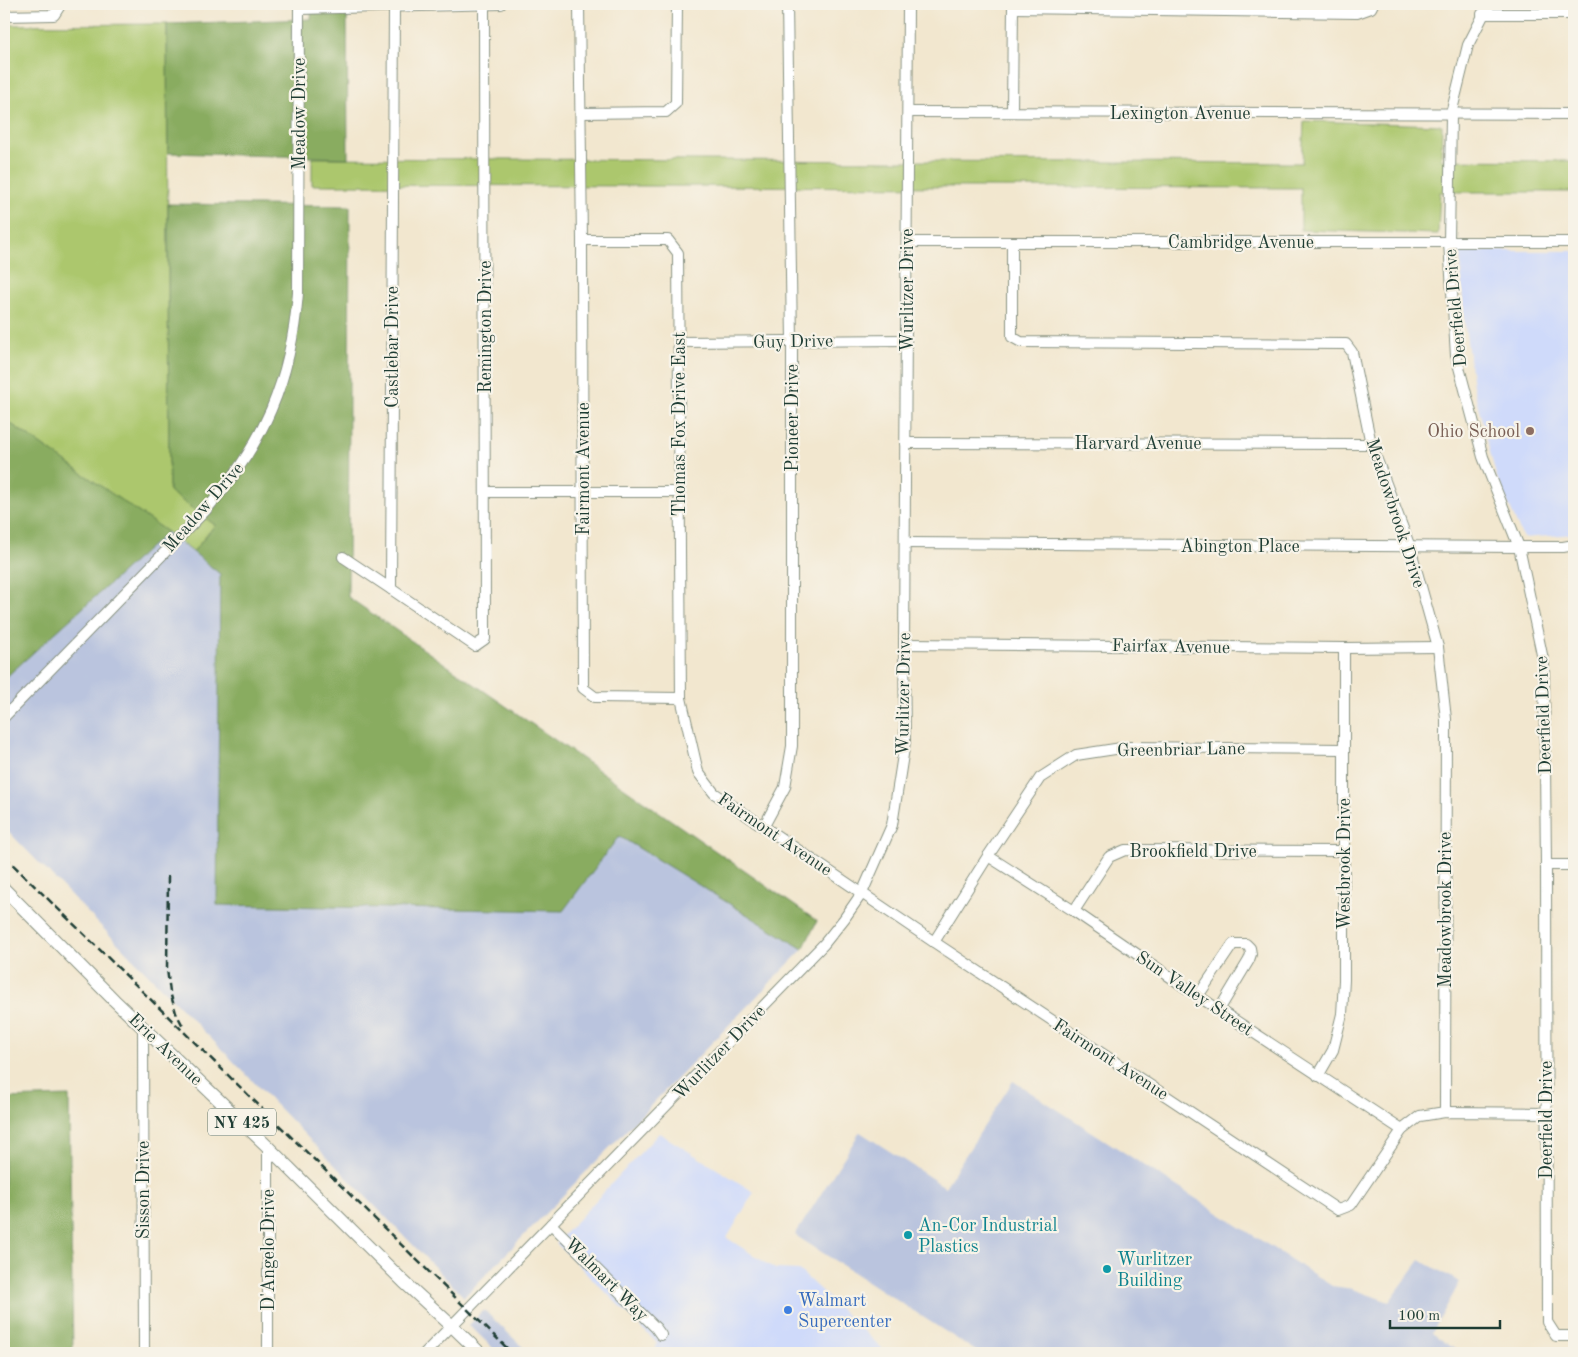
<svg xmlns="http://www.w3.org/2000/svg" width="1578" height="1357" font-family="'Old Standard TT',serif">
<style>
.built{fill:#cfdafa}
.industrial{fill:#bac4de}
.green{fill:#acc76d;stroke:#668250}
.forest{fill:#89ac60;stroke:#54744a}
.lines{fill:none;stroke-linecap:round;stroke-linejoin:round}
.minor-casing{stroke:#889282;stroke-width:12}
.major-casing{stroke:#889282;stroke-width:14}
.minor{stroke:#fff;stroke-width:10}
.major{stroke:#fff;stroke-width:12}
.rail{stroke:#1f3d34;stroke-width:2.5;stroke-dasharray:8 4;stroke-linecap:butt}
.education-dot{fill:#8d6e63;stroke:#f7f3e8;stroke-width:2}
.culture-dot{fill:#0f9aa8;stroke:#f7f3e8;stroke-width:2}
.shop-dot{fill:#3f7fe0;stroke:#f7f3e8;stroke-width:2}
.labels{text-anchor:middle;stroke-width:4.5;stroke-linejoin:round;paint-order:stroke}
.shield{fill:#f7f3e8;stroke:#60746a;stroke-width:1}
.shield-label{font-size:16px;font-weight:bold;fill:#1f3d34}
.street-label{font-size:18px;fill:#1f3d34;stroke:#f7f3e8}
.education-label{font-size:18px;fill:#785e54;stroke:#f7f3e8;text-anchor:end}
.culture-label{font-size:18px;fill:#0d838f;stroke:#f7f3e8;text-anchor:start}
.shop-label{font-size:18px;fill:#366cbe;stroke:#f7f3e8;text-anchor:start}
</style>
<rect width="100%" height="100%" fill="#f7f3e8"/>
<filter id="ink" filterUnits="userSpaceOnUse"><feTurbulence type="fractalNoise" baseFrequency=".02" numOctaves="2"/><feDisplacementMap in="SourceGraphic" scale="10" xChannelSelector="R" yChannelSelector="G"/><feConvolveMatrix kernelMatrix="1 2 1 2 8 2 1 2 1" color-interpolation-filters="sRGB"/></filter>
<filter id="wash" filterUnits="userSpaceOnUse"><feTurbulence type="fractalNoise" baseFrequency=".0096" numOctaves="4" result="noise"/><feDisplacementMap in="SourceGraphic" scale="20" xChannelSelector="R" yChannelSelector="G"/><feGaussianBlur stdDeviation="1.12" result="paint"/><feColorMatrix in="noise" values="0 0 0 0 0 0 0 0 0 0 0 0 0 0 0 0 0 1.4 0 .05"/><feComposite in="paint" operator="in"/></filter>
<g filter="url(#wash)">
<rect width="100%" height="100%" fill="#f2e7cf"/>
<g class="built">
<path d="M1460,251h114v283l-51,4 -27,-63 -23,-89 -9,-68z"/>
<path d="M659,1133l95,59 -27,46 48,31 24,1 86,81 34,-5 8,7h-272l2,-10 -101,-100z"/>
</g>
<g class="industrial">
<path d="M167,532l53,41 -2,332 345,6 56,-76 184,114 -339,348 -460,-470v-148z"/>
<path d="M1013,1081l319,205 21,3 36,13 31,-42 40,22 -28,51 28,20h-481l-184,-118 65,-103 85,55z"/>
<path d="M484,1310l45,43h-31l-29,-28z"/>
</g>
<g class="green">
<path d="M167,24l2,467 46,34 -22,27 -26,-20 -163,-113v-394z"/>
<path d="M1304,121l138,4 -1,35 133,1v31h-134l-2,42 -137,-4v-42l-989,-3v-27l990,5z"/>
</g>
<g class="forest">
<path d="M312,4h35l1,154 -180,-5 -1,-129 144,-5z"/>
<path d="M168,204l182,2 -2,391 469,324 -14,28 -184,-113 -56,75 -346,-6 3,-331 -27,-22 22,-27 -46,-34z"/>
<path d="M4,419l163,113 -163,147z"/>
<path d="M69,1096l4,257h-69v-255z"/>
</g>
</g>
<g filter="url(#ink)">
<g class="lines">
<defs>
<g id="minor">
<path d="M394,4l-3,585 84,57 10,-7 -1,-635"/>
<path d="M579,4l3,236 1,448 12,9 86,1"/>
<path d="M1489,4l-21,41 -17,69 -2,128 7,114 27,101 36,90 25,117 2,201 1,457 9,14h18"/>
<path d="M1013,8l344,5 14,-5 2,-4"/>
<path d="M299,9l202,-5"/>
<path d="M1482,14h92"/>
<path d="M4,16l50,-1 7,-11"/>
<path d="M908,112l666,2"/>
<path d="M1012,112l1,-108"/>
<path d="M581,113l85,-1 10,-9 1,-99"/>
<path d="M582,240h86l10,13 3,445 17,74 16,21 220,149 404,268 13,-5 51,-75 18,-14 25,-4 101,1"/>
<path d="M907,242h667"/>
<path d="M1012,242v95l9,5 325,2 6,8 19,92 39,103 28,100 8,72 -1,393"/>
<path d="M679,342l227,-2"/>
<path d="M905,443l466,1"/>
<path d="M485,492h194"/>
<path d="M905,543l614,4h44l11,-2"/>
<path d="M343,557l48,32"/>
<path d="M904,644l440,4 94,-1"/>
<path d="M4,717l202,-207c58,-67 85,-129 92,-217l1,-289"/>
<path d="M764,826l21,-39 7,-41v-405l-5,-337"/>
<path d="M988,856l86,55 124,85 204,134"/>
<path d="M1546,865h28"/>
<path d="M1074,911l35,-54 16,-7 219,1"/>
<path d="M934,942l54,-86 52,-78 36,-23 52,-8 216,2"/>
<path d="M1198,996l35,-52h13l4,4 1,6 -2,6 -30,50"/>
<path d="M143,1027l1,326"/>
<path d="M1318,1076l15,-26 9,-36 2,-34v-332"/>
<path d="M268,1147v206"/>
<path d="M551,1224l105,104 5,7"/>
<path d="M425,1353l399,-409 20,-25 18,-26 30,-68 13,-83 -1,-98 4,-640"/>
</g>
<path id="major" d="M4,889l110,111 154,147 136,135 48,44 28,27"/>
</defs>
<use href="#minor" class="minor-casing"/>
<use href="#major" class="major-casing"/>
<use href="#minor" class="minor"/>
<use href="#major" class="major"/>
<g class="rail">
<path d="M4,856l508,497"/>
<path d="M168,876l-1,93 3,23 6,21 8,15"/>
</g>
</g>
</g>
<circle class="education-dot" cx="1530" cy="431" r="5"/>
<g class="culture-dot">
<circle cx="908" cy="1235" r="5"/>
<circle cx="1107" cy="1269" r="5"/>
</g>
<circle class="shop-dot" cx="788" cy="1310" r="5"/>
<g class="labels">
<rect class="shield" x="208" y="1108.5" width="68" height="27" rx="4"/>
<g class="shield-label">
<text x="242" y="1128">NY 425</text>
</g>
<g class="street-label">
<text x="1180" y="119">Lexington Avenue</text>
<text transform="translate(299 114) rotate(-90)" y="6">Meadow Drive</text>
<text x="1241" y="248">Cambridge Avenue</text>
<text transform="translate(907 290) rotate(-90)" y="6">Wurlitzer Drive</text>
<text transform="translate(1455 308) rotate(-95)" y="6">Deerfield Drive</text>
<text transform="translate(485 327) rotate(-90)" y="6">Remington Drive</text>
<text transform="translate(793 341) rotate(-1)" y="6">Guy Drive</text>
<text transform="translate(392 347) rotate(-90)" y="6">Castlebar Drive</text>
<text transform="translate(792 418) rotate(-90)" y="6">Pioneer Drive</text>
<text transform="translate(679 424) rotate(-90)" y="6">Thomas Fox Drive East</text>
<text x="1138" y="449">Harvard Avenue</text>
<text transform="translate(583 469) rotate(-90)" y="6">Fairmont Avenue</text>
<text transform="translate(203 507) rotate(-49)" y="6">Meadow Drive</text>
<text transform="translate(1396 513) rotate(72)" y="6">Meadowbrook Drive</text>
<text x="1240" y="552">Abington Place</text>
<text transform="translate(1171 646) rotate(1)" y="6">Fairfax Avenue</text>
<text transform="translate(903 694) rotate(-89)" y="6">Wurlitzer Drive</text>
<text transform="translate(1543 715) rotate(-92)" y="6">Deerfield Drive</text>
<text transform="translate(1181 749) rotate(-1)" y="6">Greenbriar Lane</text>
<text transform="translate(775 834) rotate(34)" y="6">Fairmont Avenue</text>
<text x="1193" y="857">Brookfield Drive</text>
<text transform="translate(1344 864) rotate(-90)" y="6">Westbrook Drive</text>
<text transform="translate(1445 910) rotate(-90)" y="6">Meadowbrook Drive</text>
<text transform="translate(1195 993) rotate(34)" y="6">Sun Valley Street</text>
<text transform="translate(166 1049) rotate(44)" y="6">Erie Avenue</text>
<text transform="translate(719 1052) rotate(-46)" y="6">Wurlitzer Drive</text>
<text transform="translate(1111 1059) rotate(33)" y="6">Fairmont Avenue</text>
<text transform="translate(1546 1120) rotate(-90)" y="6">Deerfield Drive</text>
<text transform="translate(143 1190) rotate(-90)" y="6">Sisson Drive</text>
<text transform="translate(268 1250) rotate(-90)" y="6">D'Angelo Drive</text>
<text transform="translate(607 1279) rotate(45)" y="6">Walmart Way</text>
</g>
<g class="education-label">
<text x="1520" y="437">Ohio School</text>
</g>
<g class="culture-label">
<text x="918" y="1231">An-Cor Industrial<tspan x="918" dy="21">Plastics</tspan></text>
<text x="1117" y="1265">Wurlitzer<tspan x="1117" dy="21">Building</tspan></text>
</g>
<g class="shop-label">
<text x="798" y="1306">Walmart<tspan x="798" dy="21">Supercenter</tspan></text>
</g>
</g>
<rect width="1578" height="1357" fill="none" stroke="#f7f3e8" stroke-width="20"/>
<path d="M1390 1320v8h110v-8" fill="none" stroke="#1f3d34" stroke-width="2.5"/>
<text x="1398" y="1320" font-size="15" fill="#1f3d34" stroke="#f7f3e8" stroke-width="4" paint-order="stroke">100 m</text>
</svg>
